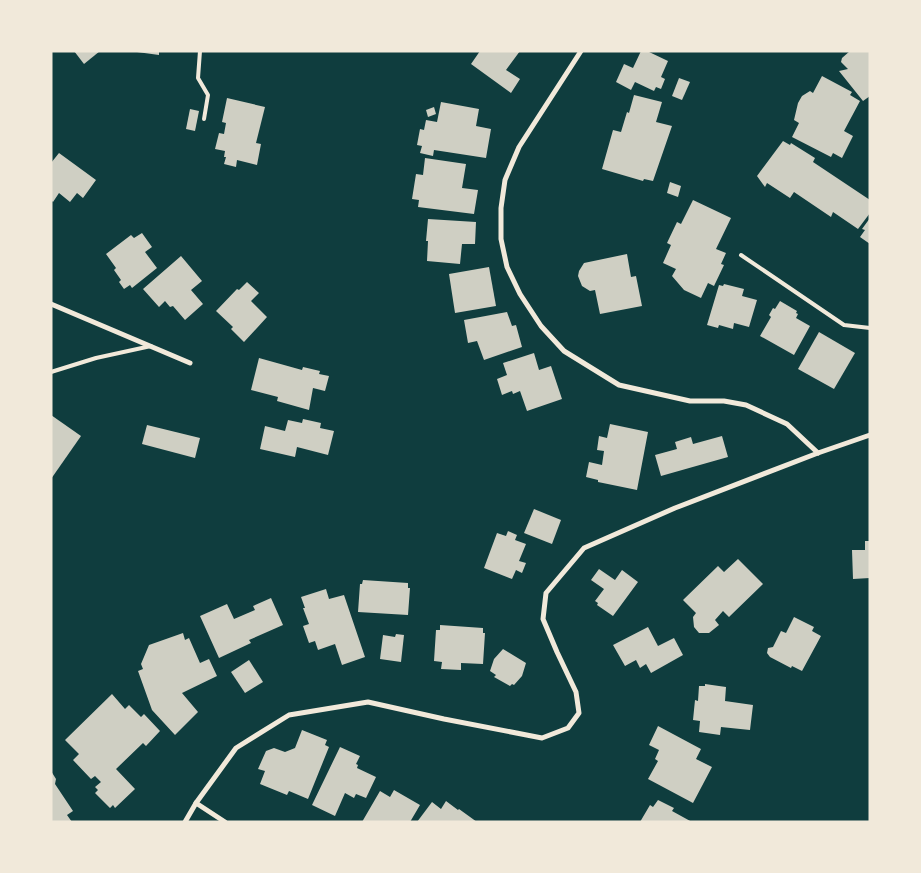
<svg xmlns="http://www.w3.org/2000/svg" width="921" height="873" font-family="'Asap Condensed',sans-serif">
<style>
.building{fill:#cfcfc3}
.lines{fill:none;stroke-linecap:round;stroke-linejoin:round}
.service{stroke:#f1e9da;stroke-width:4}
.minor{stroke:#f1e9da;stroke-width:5}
</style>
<rect width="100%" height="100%" fill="#0f3d3e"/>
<g class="building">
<path d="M74,51h26l-16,13z"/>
<path d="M137,51h22v4l-22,-3z"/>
<path d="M480,51h40l-14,19 14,9 -9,14 -40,-29z"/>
<path d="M641,51h6l21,10 -7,16 4,2 -4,10 -5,-2 -2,4 -19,-9 -4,8 -15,-8 8,-18 9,4z"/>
<path d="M850,51h20v45l-7,5 -24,-30 9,-2 -7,-7 1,-4z"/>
<path d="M822,76l30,16 -2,3 10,6 -16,30 9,5 -11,22 -9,-5 -2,4 -39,-20 7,-14 -5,-3 4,-17 4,-7 8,-5 3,2z"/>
<path d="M679,78l11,4 -8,18 -10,-4z"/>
<path d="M634,95l28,7 -6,20 16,4 -19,55 -9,-2 -1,2 -41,-12 11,-39 8,2 6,-20 2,1z"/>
<path d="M227,98l38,9 -9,36 5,1 -4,21 -20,-5 -1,7 -12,-3 2,-7h-2l1,-6 -10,-2 4,-16 5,1 2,-11 -4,-1z"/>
<path d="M441,102l38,7 -3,17 15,3 -5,29 -52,-8 -1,6 -13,-3 2,-7 -5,-1 3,-16 4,1 2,-10 11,2z"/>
<path d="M434,107l2,7 -8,3 -2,-7z"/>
<path d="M190,109l9,2 -4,20 -9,-2z"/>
<path d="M783,141l7,4 1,-2 24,15 -2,4 57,38v13l-12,16 -25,-17 -2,5 -37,-25 -4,6 -23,-15 -2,4 -8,-11z"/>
<path d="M59,153l37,27 -13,18 -6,-5 -7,9 -11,-9 -6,9 -2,-2v-37z"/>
<path d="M425,158l41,6 -4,24 16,2 -4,24 -56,-7 1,-7 -7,-1 4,-25 7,1z"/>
<path d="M670,182l11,4 -3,11 -11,-4z"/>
<path d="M693,200l38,18 -15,31 10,4 -5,11 3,1 -10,21 -6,-3 -7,15 -17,-8 -12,-14 4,-7 -13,-6 8,-18 -4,-2 10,-21 4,2z"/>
<path d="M870,218v26l-10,-7 5,-7 -3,-1z"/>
<path d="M428,219l48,3 -1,22h-13l-2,20 -33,-3 1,-20h-2z"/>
<path d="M142,233l10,14 -7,5 12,16 -25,20 -2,-3 -6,4 -5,-7 2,-2 -7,-10 2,-2 -10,-14 25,-19 3,3z"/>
<path d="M627,254l4,23 5,-1 6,30 -42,8 -5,-24 -5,1 -8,-5 -4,-10 1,-5 5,-8z"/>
<path d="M181,256l21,25 -11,9 12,14 -18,16 -12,-14 -3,1 -5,-6 -6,6 -16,-18z"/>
<path d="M489,267l7,39 -41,7 -6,-39z"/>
<path d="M247,282l12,11 -8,8 16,16 -23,25 -13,-13 2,-2 -17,-16 21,-22 2,1z"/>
<path d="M724,284l20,5 -2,7 15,4 -8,27 -15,-4 -1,6 -14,-4 -1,3 -11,-3 12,-40 4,1z"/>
<path d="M780,301l17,10 -1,2 2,1 -2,4 14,8 -16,29 -34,-19 11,-19 -2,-2 4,-7 2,1z"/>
<path d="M507,312l5,14 4,-1 6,22 -38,13 -7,-19 -9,2 -4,-23z"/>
<path d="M819,332l36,21 -21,36 -36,-20z"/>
<path d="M534,353l5,17 12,-4 11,33 -35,12 -7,-20 -7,3 -1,-3 -10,4 -5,-16 10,-4 -4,-12z"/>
<path d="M259,358l43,12 1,-3 17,4 -1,3 10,2 -4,15 -12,-3 -4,22 -32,-9 1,-4 -27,-7z"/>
<path d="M51,415l30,21 -30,43z"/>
<path d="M303,419l18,4 -1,5 14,3 -6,24 -31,-8 -2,10 -35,-8 5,-23 20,5 3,-11 14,3z"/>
<path d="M610,424l38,8 -11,58 -39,-8v-2l-12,-3 3,-15 13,3 2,-14 -7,-1 2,-14 8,2z"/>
<path d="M147,425l53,13 -5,20 -53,-14z"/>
<path d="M722,436l6,21 -67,19 -6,-21 22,-6 -2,-7 16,-5 2,7z"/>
<path d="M534,509l27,11 -9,24 -28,-11z"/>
<path d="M508,531l9,4 -2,5 11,4 -7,17 7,2 -4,10 -6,-3 -4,9 -28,-11 13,-35 9,3z"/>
<path d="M865,541h5v37l-17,1 -1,-29h13z"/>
<path d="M738,559l25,25 -34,33 -6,-6 -8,9 4,5 -10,8h-10l-5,-6 -1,-10 3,-4 -13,-13 35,-34 6,6z"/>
<path d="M599,569l16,11 7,-10 16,12 -25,34 -16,-11 1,-2 -3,-2 9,-12 -13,-9z"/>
<path d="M363,580l45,3v5h2l-2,27 -50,-3 2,-28h2z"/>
<path d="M326,589l3,10 15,-4 21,62 -23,8 -7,-21 -17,6 -3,-9 -6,2 -6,-17 6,-2 -6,-16h2l-4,-11z"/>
<path d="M271,598l12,27 -34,15 2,3 -32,15 -19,-42 27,-12 7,15 21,-9 -2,-4z"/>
<path d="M794,617l20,10 -2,4 9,5 -19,35 -10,-5 -1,2 -21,-11 -3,-4 1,-5 5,-1 8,-16 5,2z"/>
<path d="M440,625l43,3v5h2l-2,31 -22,-1v7l-20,-1 1,-7 -8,-1 2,-31h4z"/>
<path d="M648,627l10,19 16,-8 9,17 -32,18 -5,-9 -6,4 -4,-8 -11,6 -12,-21z"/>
<path d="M183,633l2,7 4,-2 11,25 9,-4 8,17 -35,17 16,19 -23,23 -23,-25 -14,-39 5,-2 -2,-5 8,-19z"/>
<path d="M396,634l8,1 -3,27 -21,-3 3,-24 12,2z"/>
<path d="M503,649l23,14 -4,13 -8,9 -2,-1 -2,2 -16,-9 2,-2 -6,-4 4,-12z"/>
<path d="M249,660l14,22 -18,11 -14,-21z"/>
<path d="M705,684l21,3 -1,14 28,4 -3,25 -29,-3 -1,8 -21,-3 1,-11 -7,-1 2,-20 3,1 1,-15h6z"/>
<path d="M112,694l13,15 4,-4 12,12 3,-3 16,17 -14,15 -3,-3 -27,26 19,20 -20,19 -2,-3 -3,3 -15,-15 3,-3 -3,-3 6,-5 -6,-6 -4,3 -18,-19 6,-6 -14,-14z"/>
<path d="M658,726l43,23 -5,10 16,8 -19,36 -45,-24 10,-18 -3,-2 4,-9 -10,-5z"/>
<path d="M302,730l25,10 -2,5 4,2 -21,52 -19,-8 -2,4 -27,-11 5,-13 -7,-2 8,-18 8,-3 11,4 10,-4z"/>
<path d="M340,747l20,9 -4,8 2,1 -1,3 19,9 -10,21 -10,-4 -2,4 -9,-5 -10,23 -23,-11z"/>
<path d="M51,771l5,8 -1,5 18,27 -6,4 5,7h-21z"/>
<path d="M394,790l26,15 -10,17h-48l18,-31 10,6z"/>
<path d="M658,800l16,8 -2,3 20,11h-52l10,-17 3,2z"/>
<path d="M446,801l12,9 1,-1 18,13h-60l15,-20 9,7z"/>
</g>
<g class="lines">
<g class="service">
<path d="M200,51l-2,27 10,17 -4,24"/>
<path d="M741,255l103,70 26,3"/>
<path d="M51,372l45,-14 55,-12"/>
</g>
<g class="minor">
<path d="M581,51l-62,96 -14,33 -4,28v31l6,28 13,27 21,32 23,25 55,34 71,16h34l22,4 41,19 31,29"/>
<path d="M51,304l139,59"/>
<path d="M196,803l29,19"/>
<path d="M185,822l11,-19 40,-55 53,-33 79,-13 76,17 98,19 26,-10 11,-15 -3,-21 -19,-40 -14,-33 3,-26 38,-45 91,-40 143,-55 52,-18"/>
</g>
</g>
<rect width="921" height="873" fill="none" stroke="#f1e9da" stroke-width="105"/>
</svg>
